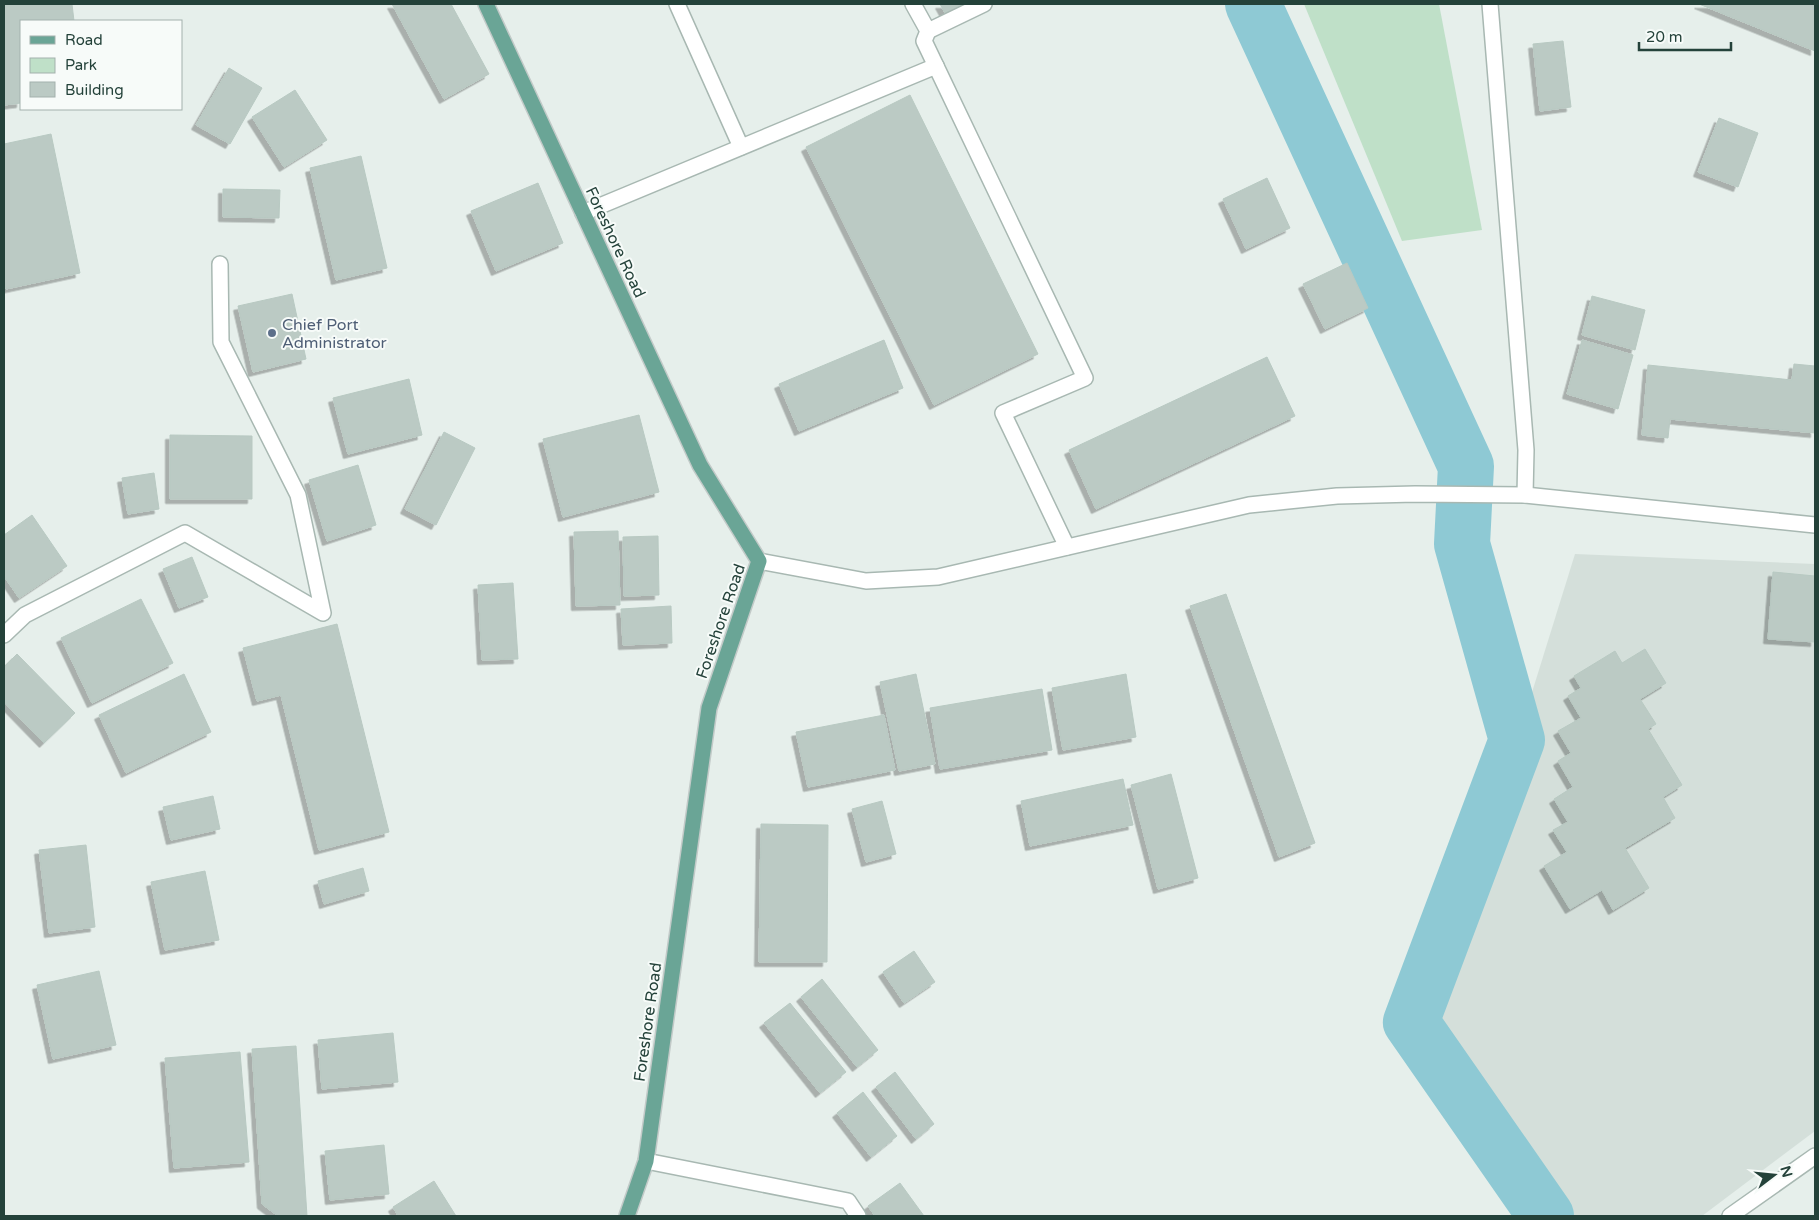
<svg xmlns="http://www.w3.org/2000/svg" width="1819" height="1220" font-family="'Varela Round',sans-serif">
<style>
.built{fill:#d4dfda}
.green{fill:#bfe0c8}
.lines{fill:none;stroke-linecap:round;stroke-linejoin:round}
.river{stroke:#8ec9d4;stroke-width:56}
.building{fill:#bbcac4;stroke:#b8c9c2;filter:url(#shadow)}
.minor-casing{stroke:#a8b8b2;stroke-width:18}
.major-casing{stroke:#c2cac8;stroke-width:18}
.minor{stroke:#fff;stroke-width:15}
.major{stroke:#6aa596;stroke-width:15}
.service-dot{fill:#5c6f8a;stroke:#f7fbf9;stroke-width:2}
.labels{text-anchor:middle;stroke-width:4;stroke-linejoin:round;paint-order:stroke}
.street-label{font-size:16px;fill:#24423a;stroke:#f7fbf9}
.service-label{font-size:16px;fill:#4e5e75;stroke:#f7fbf9;text-anchor:start}
</style>
<defs>
<filter id="shadow"><feDropShadow dx="-4.5" dy="4.5" stdDeviation="0" flood-color="#0004"/></filter>
</defs>
<rect width="100%" height="100%" fill="#e6efeb"/>
<path class="built" d="M1575,554l240,10v567l-113,85h-141l-131,-196z"/>
<path class="green" d="M1304,4h135l43,226 -80,11z"/>
<g class="lines">
<path class="river" d="M1253,4l213,462 -4,78 55,196 -106,282 135,194"/>
</g>
<g class="building">
<path d="M4,4h68l2,17h-53v82l-17,2z"/>
<path d="M392,4h59l38,70 -45,25z"/>
<path d="M940,4h27l-21,11z"/>
<path d="M1699,4h116v47z"/>
<path d="M1563,41l8,66 -31,4 -7,-67z"/>
<path d="M229,68l33,20 -32,56 -34,-19z"/>
<path d="M295,90l32,50 -43,27 -32,-50z"/>
<path d="M910,95l128,259 -104,51 -128,-258z"/>
<path d="M1719,118l39,15 -20,54 -40,-15z"/>
<path d="M51,134l29,139 -74,16 -2,-10v-135z"/>
<path d="M361,156l26,112 -51,12 -26,-112z"/>
<path d="M1267,178l23,50 -44,21 -23,-50z"/>
<path d="M538,183l25,60 -67,28 -25,-60z"/>
<path d="M223,189l57,1 -1,28 -56,-1z"/>
<path d="M1347,263l21,45 -43,21 -22,-45z"/>
<path d="M292,294l14,65 -53,13 -15,-66z"/>
<path d="M1592,296l53,14 -10,40 -53,-15z"/>
<path d="M884,340l19,48 -104,43 -20,-47z"/>
<path d="M1582,340l51,15 -15,54 -51,-15z"/>
<path d="M1267,357l28,59 -199,93 -27,-59z"/>
<path d="M1794,364l21,2v67l-145,-14 -2,19 -26,-3 6,-70 144,15z"/>
<path d="M409,379l13,56 -74,19 -15,-56z"/>
<path d="M639,415l20,77 -96,25 -20,-78z"/>
<path d="M444,432l31,16 -39,77 -31,-16z"/>
<path d="M170,435l82,1v63h-82z"/>
<path d="M358,465l18,60 -49,16 -18,-61z"/>
<path d="M154,473l5,36 -31,5 -6,-36z"/>
<path d="M32,515l35,51 -48,32 -15,-22v-41z"/>
<path d="M618,531l2,74 -44,1 -2,-74z"/>
<path d="M658,536l1,59 -35,1 -1,-59z"/>
<path d="M192,557l16,40 -29,11 -16,-39z"/>
<path d="M1773,572l42,4v66l-47,-3z"/>
<path d="M513,583l5,76 -36,1 -4,-75z"/>
<path d="M1226,594l89,249 -36,14 -89,-251z"/>
<path d="M141,599l32,64 -81,40 -31,-65z"/>
<path d="M671,606l1,37 -49,2 -2,-36z"/>
<path d="M337,624l52,208 -70,18 -38,-155 -24,6 -14,-53z"/>
<path d="M1645,649l21,34 -26,16 16,25 -8,5 34,56 -19,12 12,21 -50,30 24,40 -36,22 -11,-20 -32,19 -26,-43 23,-14 -14,-22 15,-8 -14,-23 19,-12 -15,-26 13,-8 -13,-22 23,-13 -13,-22 13,-8 -7,-12 41,-25 7,12z"/>
<path d="M17,654l58,59 -31,30 -40,-41v-35z"/>
<path d="M184,674l27,58 -85,41 -27,-58z"/>
<path d="M916,674l19,90 -36,7 -19,-89z"/>
<path d="M1126,674l10,63 -73,13 -11,-62z"/>
<path d="M1042,689l10,61 -112,19 -10,-61z"/>
<path d="M884,715l11,55 -87,17 -12,-55z"/>
<path d="M1171,774l27,104 -40,11 -27,-104z"/>
<path d="M1123,779l10,46 -103,21 -9,-45z"/>
<path d="M213,796l7,33 -49,11 -8,-33z"/>
<path d="M882,801l14,53 -30,8 -14,-53z"/>
<path d="M761,824l67,1 -1,137h-68z"/>
<path d="M86,845l9,82 -46,6 -10,-83z"/>
<path d="M363,868l6,23 -45,13 -6,-23z"/>
<path d="M205,871l14,69 -54,10 -14,-68z"/>
<path d="M914,951l21,31 -31,21 -21,-31z"/>
<path d="M99,971l17,74 -63,14 -16,-74z"/>
<path d="M822,979l56,71 -21,17 -56,-70z"/>
<path d="M790,1003l56,69 -26,21 -56,-70z"/>
<path d="M393,1033l5,49 -76,7 -4,-49z"/>
<path d="M296,1046l11,170h-29l-16,-12 -10,-155z"/>
<path d="M240,1052l9,110 -75,6 -9,-110z"/>
<path d="M895,1072l39,52 -18,15 -40,-52z"/>
<path d="M863,1092l34,44 -26,21 -34,-44z"/>
<path d="M384,1145l5,49 -59,6 -5,-49z"/>
<path d="M434,1181l22,35h-58l-5,-9z"/>
<path d="M900,1183l24,33h-49l-7,-10z"/>
</g>
<g class="lines">
<defs>
<g id="minor">
<path d="M677,4l64,143"/>
<path d="M913,4l15,27 -4,10 161,337 -82,35 64,134"/>
<path d="M1490,4l36,446 -1,45"/>
<path d="M928,31l56,-27"/>
<path d="M583,213l353,-147"/>
<path d="M759,561l107,20 72,-4 311,-72 88,-9 78,-2 110,1 290,30"/>
<path d="M4,635l21,-20 160,-82 138,80 -25,-118 -77,-153 -1,-78"/>
<path d="M646,1161l202,40 10,15"/>
<path d="M1730,1216l85,-60"/>
</g>
<path id="major" d="M486,4l214,461 59,96 -50,147 -63,453 -19,55"/>
</defs>
<use href="#minor" class="minor-casing"/>
<use href="#major" class="major-casing"/>
<use href="#minor" class="minor"/>
<use href="#major" class="major"/>
</g>
<circle class="service-dot" cx="272" cy="333" r="5"/>
<g class="labels">
<g class="street-label">
<text transform="translate(616 242) rotate(65)" y="6">Foreshore Road</text>
<text transform="translate(720 621) rotate(-71)" y="6">Foreshore Road</text>
<text transform="translate(647 1022) rotate(-82)" y="6">Foreshore Road</text>
</g>
<g class="service-label">
<text x="282" y="330">Chief Port<tspan x="282" dy="18">Administrator</tspan></text>
</g>
</g>
<rect width="1819" height="1220" fill="none" stroke="#24423a" stroke-width="10"/>
<rect x="20" y="20" width="162" height="90" fill="#f7fbf9" stroke="#a3b1ad"/>
<rect x="30" y="36" width="25" height="8" fill="#6aa596" stroke="#a3b1ad"/>
<text x="65" y="45" font-size="15" fill="#24423a">Road</text>
<rect x="30" y="58" width="25" height="15" fill="#bfe0c8" stroke="#a3b1ad"/>
<text x="65" y="70" font-size="15" fill="#24423a">Park</text>
<rect x="30" y="82" width="25" height="15" fill="#bbcac4" stroke="#a3b1ad"/>
<text x="65" y="95" font-size="15" fill="#24423a">Building</text>
<g transform="translate(1774 1175) rotate(74)" stroke="#f7fbf9" stroke-width="4" paint-order="stroke">
<path d="M0-4L9 19L0 12L-9 19Z" fill="#24423a"/>
<text y="-8" font-size="14" font-weight="bold" text-anchor="middle" fill="#24423a">N</text>
</g>
<path d="M1639 42v8h92v-8" fill="none" stroke="#24423a" stroke-width="2.5"/>
<text x="1646" y="42" font-size="15" fill="#24423a" stroke="#f7fbf9" stroke-width="4" paint-order="stroke">20 m</text>
</svg>
